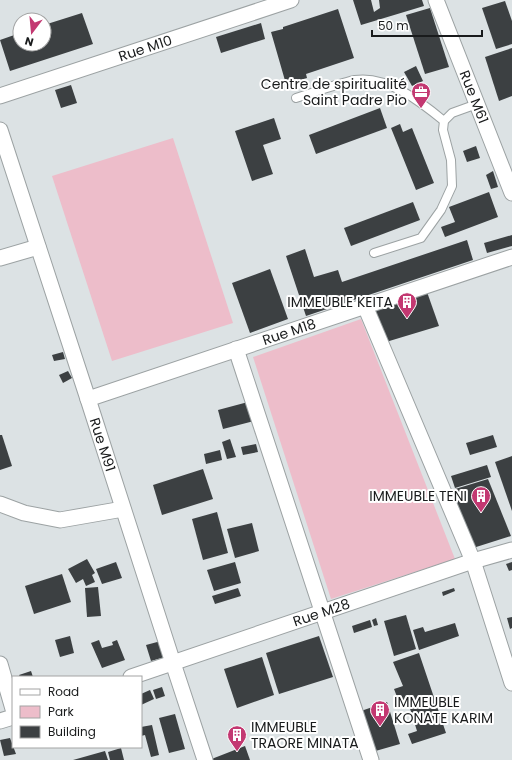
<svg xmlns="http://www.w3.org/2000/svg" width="512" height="760" font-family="Poppins,sans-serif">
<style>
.green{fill:#edbdca}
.building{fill:#3c4042}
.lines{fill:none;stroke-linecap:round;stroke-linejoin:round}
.lane-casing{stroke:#9ca2a3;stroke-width:10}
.street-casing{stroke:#9ca2a3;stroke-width:17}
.lane{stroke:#fff;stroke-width:8}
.street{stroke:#fff;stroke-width:15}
.labels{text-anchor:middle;stroke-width:4;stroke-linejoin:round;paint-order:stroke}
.street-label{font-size:14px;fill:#191b1c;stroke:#fff}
.poi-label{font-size:14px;fill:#191b1c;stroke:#fff;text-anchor:end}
</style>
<rect width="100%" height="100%" fill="#dce2e4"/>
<g class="green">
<path d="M173,138l60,185 -121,38 -60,-185z"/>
<path d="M361,319l94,240 -124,40 -78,-242z"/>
</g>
<g class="building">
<path d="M353,0h18l3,12 6,-4 -1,-8h43l2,6 -63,19z"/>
<path d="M505,1l7,20v23l-16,5 -14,-41z"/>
<path d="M430,8l19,59 -24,7 -19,-59z"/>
<path d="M338,9l16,49 -48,16 1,4 -21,6 -15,-52 12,-3v-2z"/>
<path d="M82,13l11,31 -83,27 -10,-31 20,-7v11h24v-19z"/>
<path d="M261,23l4,16 -44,14 -5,-16z"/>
<path d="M512,48v48l-13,5 -14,-44z"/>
<path d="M416,66l7,15 -11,5 -8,-14z"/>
<path d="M71,85l6,18 -16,5 -6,-18z"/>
<path d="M380,108l7,20 -71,26 -7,-19z"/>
<path d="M274,118l7,21 -18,6 10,29 -21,7 -17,-50z"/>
<path d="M400,124l3,8 9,-4 22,55 -18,7 -25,-62z"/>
<path d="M476,146l4,12 -13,4 -4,-11z"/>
<path d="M493,171l5,16 -7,2 -5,-14z"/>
<path d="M489,192l9,25 -53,20 -4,-10 14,-5 -6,-15z"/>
<path d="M413,202l7,18 -69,26 -7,-18z"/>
<path d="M512,235v11l-25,7 -3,-10z"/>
<path d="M467,240l6,20 -167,56 -20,-60 19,-7 9,28 24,-7 4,12z"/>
<path d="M270,269l18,50 -38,14 -18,-50z"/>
<path d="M427,292l12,34 -53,16 -11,-31z"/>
<path d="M63,352l2,7 -11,2 -2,-6z"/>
<path d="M68,371l4,7 -9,5 -4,-8z"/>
<path d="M248,402l6,19 -31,8 -5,-19z"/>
<path d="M0,435h2l10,31 -12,4z"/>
<path d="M493,435l4,12 -27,8 -4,-12z"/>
<path d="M230,439l6,18 -9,2 -5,-17z"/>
<path d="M256,444l2,8 -15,3 -2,-8z"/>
<path d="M220,450l2,10 -16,4 -2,-10z"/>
<path d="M512,456v55l-17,-49z"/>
<path d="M487,465l4,12 -36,11 -4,-12z"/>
<path d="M203,469l10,30 -51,16 -9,-30z"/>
<path d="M488,479l23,57 -38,12 -21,-58z"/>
<path d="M217,512l11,41 -25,7 -11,-41z"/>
<path d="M252,523l7,28 -24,7 -8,-29z"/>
<path d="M87,559l8,14 -3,2 3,7 -9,4 -3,-7 -7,4 -8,-14z"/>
<path d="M116,562l6,16 -20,6 -6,-15z"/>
<path d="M235,562l6,21 -27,8 -7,-21z"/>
<path d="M512,562v8l-3,1 -3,-7z"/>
<path d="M62,574l9,28 -37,12 -9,-28z"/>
<path d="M98,587l3,29 -14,1 -2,-29z"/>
<path d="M238,588l3,8 -26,8 -3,-8z"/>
<path d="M454,588l1,3 -12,5 -1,-4z"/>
<path d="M406,615l10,34 -22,7 -10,-35z"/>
<path d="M512,617v11l-2,1 -3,-11z"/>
<path d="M376,618l2,7 -4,1 -2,-6z"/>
<path d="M370,620l2,7 -18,6 -2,-7z"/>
<path d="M455,623l4,13 -40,14 -6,-20 10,-3 2,5z"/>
<path d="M70,636l4,17 -14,4 -5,-17z"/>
<path d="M319,636l14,41 -54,17 -13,-41z"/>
<path d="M99,640l3,8 11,-3 -1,-3 5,-2 8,20 -23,8 -11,-25z"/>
<path d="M161,641l4,16 -14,4 -5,-16z"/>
<path d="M419,653l27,80 -34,11 -4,-10 9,-3 -10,-32 -8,3 -5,-13 9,-3 -10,-24z"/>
<path d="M262,657l12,38 -37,13 -13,-39z"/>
<path d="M31,671l2,6h-13l-1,-2z"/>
<path d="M162,687l3,9 -9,3 -3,-9z"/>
<path d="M150,690l4,9 -13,6v-11z"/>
<path d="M387,702l13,42 -28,8 -11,-41z"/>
<path d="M175,714l10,35 -16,4 -10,-35z"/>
<path d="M152,725l7,30 -8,2 -6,-22 -4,1v-9z"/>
<path d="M10,738l6,16 -12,2 -4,-16z"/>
<path d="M245,746l5,14h-41z"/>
<path d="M121,748l3,12h-14l-2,-8z"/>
<path d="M105,751l3,9h-35z"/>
</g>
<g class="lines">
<defs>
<g id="lane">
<path d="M296,98c19,-6 40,-14 59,-18 32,-5 66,22 89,41"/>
<path d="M374,253l47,-15 20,-28 11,-24 -1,-26 -8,-30 1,-9 8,-8 25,-9"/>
</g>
<g id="street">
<path id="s1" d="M436,0l76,193"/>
<path id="s2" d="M0,96l291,-96"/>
<path id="s3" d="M0,130l88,269 85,264 32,97"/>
<path d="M0,258l38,-11"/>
<path d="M365,306l108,255 39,122"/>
<path d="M236,349l135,411"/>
<path id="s4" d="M88,399l424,-142"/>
<path d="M0,504l24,9 36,7 63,-11"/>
<path d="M0,664l13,45"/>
<path id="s5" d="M131,677l342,-116 39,-11"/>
<path d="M0,721l13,-4"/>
</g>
</defs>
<use href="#lane" class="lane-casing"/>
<use href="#street" class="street-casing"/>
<use href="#lane" class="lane"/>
<use href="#street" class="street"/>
</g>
<defs>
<symbol id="office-pin" viewBox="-11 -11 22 30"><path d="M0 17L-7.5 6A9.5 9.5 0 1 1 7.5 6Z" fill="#c33871" stroke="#fff"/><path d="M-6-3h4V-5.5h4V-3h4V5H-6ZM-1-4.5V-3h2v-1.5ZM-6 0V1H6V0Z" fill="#fff"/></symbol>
<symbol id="building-pin" viewBox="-11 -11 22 30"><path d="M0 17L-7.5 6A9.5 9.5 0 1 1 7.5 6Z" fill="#c33871" stroke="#fff"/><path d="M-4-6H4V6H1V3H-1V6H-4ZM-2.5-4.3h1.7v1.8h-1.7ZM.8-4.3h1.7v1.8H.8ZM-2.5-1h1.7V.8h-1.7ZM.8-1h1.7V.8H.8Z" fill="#fff"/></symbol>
</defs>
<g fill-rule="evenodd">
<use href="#office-pin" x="410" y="81" width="22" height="30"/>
<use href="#building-pin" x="396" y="291" width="22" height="30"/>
<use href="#building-pin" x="470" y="485" width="22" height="30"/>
<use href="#building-pin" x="369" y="699" width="22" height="30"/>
<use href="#building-pin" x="226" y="724" width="22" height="30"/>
</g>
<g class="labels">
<g class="street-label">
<text dy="5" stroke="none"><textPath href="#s2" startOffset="153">Rue M10</textPath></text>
<text dy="5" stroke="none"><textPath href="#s1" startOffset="104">Rue M61</textPath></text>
<text dy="5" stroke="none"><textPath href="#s4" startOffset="212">Rue M18</textPath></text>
<text dy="5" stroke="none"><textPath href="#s3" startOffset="331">Rue M91</textPath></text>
<text dy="5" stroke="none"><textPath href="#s5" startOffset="201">Rue M28</textPath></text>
</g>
<g class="poi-label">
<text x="407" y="89">Centre de spiritualité<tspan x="407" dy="16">Saint Padre Pio</tspan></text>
<text x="393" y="307">IMMEUBLE KEITA</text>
<text x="467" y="501">IMMEUBLE TENI</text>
<text x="394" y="707" text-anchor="start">IMMEUBLE<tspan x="394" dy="16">KONATE KARIM</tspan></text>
<text x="251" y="732" text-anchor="start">IMMEUBLE<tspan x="251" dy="16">TRAORE MINATA</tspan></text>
</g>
</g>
<rect x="12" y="676" width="130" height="72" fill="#ffffff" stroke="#a3a4a4"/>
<rect x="20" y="689" width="20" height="6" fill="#ffffff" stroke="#a3a4a4"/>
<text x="48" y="696" font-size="12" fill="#191b1c">Road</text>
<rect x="20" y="706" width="20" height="12" fill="#edbdca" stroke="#a3a4a4"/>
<text x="48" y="716" font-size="12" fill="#191b1c">Park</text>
<rect x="20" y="726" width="20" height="12" fill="#3c4042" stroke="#a3a4a4"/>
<text x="48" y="736" font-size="12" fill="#191b1c">Building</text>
<g transform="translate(32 32) rotate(196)"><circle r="19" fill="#ffffff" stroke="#a3a4a4"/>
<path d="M0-3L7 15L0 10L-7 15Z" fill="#c33871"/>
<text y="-6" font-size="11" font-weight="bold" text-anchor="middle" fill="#191b1c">N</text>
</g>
<path d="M372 30v6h110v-6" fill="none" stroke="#191b1c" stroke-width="2"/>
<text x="378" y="30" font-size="12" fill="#191b1c" stroke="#ffffff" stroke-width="3" paint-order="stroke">50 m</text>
</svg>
